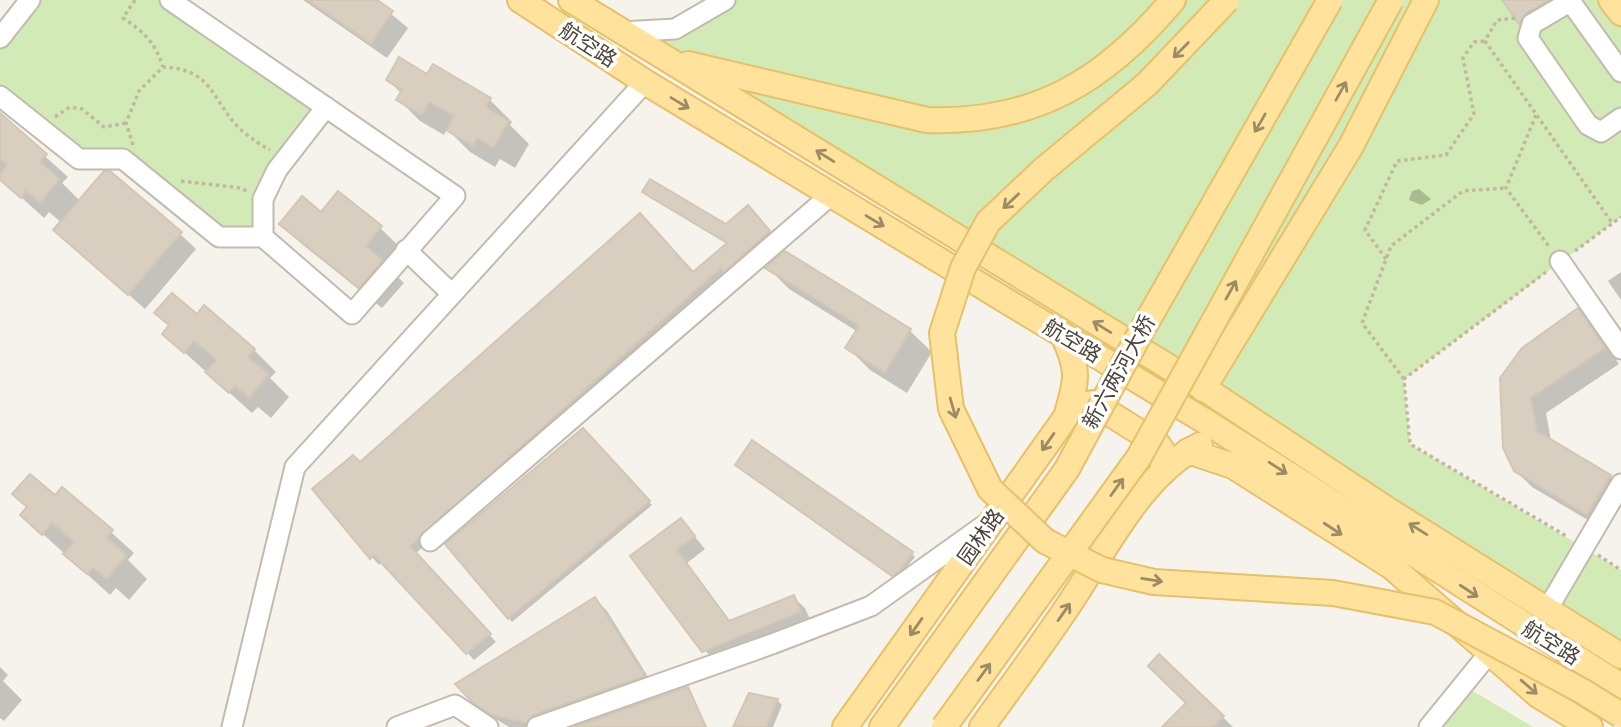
<svg xmlns="http://www.w3.org/2000/svg" width="1621" height="727" font-family="'Roboto Condensed','Noto Sans SC',sans-serif">
<style>
.green{fill:#d2eab5}
.shadow{fill:#0003}
.building{fill:#d8cfc1;stroke:#d3c7b4;stroke-width:2}
.lines{fill:none;stroke-linecap:round;stroke-linejoin:round}
.minor-casing{stroke:#c2bbae;stroke-width:23}
.major-casing{stroke:#e6c16a;stroke-width:28}
.path{stroke:#c4b79f;stroke-width:3.5;stroke-dasharray:3.5 3.5;stroke-linecap:butt}
.minor{stroke:#fff;stroke-width:19}
.major{stroke:#ffe39c;stroke-width:24}
.major-bridge-casing{stroke:#e6c16a;stroke-width:28;stroke-linecap:butt}
.major-bridge{stroke:#ffe39c;stroke-width:24}
.oneway{stroke:#9c8c66}
.labels{text-anchor:middle;stroke-width:7;stroke-linejoin:round;paint-order:stroke}
.street-label{font-size:21px;fill:#4b4439;stroke:#fff}
</style>
<rect width="100%" height="100%" fill="#f6f3ec"/>
<g class="green">
<path d="M30,0h140l156,107 -49,63 -14,67h-44l-96,-78h-44l-79,-63v-58z"/>
<path d="M725,0h886l10,13v204l-217,162 6,65 211,126v85l-1000,-623 54,-3z"/>
<path d="M1463,685l70,42h-104z"/>
</g>
<g class="shadow">
<path d="M303,0h71l34,28 -21,30z"/>
<path d="M1504,0h57l-29,35z"/>
<path d="M428,77l62,23 22,22 -2,3 19,19 -14,24 -15,-9 -5,8 -25,-15 -23,-23 -3,6 -24,-14 -22,-22 4,-5 -14,-14z"/>
<path d="M0,116l68,61 -6,6 18,18 100,33 16,15 -51,60 -89,-79 6,-7 -13,-11 -5,6 -44,-40z"/>
<path d="M1419,189l12,10 -9,6 -13,-5 3,-9z"/>
<path d="M645,191l81,36 29,-12 21,24 -47,36 -314,279 81,88 -22,18 -91,-99 -4,4 -7,-8 -58,-67 379,-216 35,-30z"/>
<path d="M322,214l58,14 22,21 -14,18 16,16 -22,25 -79,-63 -22,-21z"/>
<path d="M785,253l125,78 22,21 -25,41 -37,-23 -22,-22 10,-16 -69,-43 -21,-21z"/>
<path d="M1621,272v28l-13,-19z"/>
<path d="M1578,311l15,15 26,38 -73,49 5,28 59,35 11,11 -18,42 -71,-42 -17,-17 -13,-92z"/>
<path d="M197,316l57,34 22,22 -6,6 19,19 -18,21 -13,-11 -6,6 -88,-79z"/>
<path d="M583,431l69,74 -140,117 -64,-78z"/>
<path d="M740,468l172,86 3,3 -18,21z"/>
<path d="M63,489l71,64 -6,7 19,19 -18,21 -13,-12 -6,7 -88,-80 33,-17z"/>
<path d="M681,520l24,29 -18,14 44,59 62,-25 12,11 7,16 -97,39 -82,-107z"/>
<path d="M595,599l12,12 48,77 -110,39h-36l-23,-14 -28,-29z"/>
<path d="M1159,656l74,71h-68l23,-24z"/>
<path d="M0,667l8,8 -5,6 19,19 -18,21 -4,-3z"/>
<path d="M687,689l20,38h-128z"/>
<path d="M777,700l5,5 -9,22h-38z"/>
</g>
<g class="building">
<path d="M308,0h69l16,11 -22,33z"/>
<path d="M1502,0h47l-23,13 -7,11z"/>
<path d="M399,57l28,17 6,-10 58,34 -5,9 23,14 -16,27 -16,-10 -4,8 -27,-16 8,-14 -25,-14 -7,13 -26,-15 6,-10 -16,-10z"/>
<path d="M0,113l47,41 -7,8 20,17 -20,24 -14,-12 -5,7 -21,-18v-6l7,-9 -7,-6z"/>
<path d="M104,171h6l72,61 -54,63 -75,-65z"/>
<path d="M650,179l76,45 22,-19 22,26 -46,41 -3,-4 -311,278 81,88 -25,20 -92,-99 -4,4 -58,-70 41,-34 7,7 280,-249 53,59 34,-29 -85,-51z"/>
<path d="M338,191l44,35 -16,20 17,14 -24,28 -80,-64 23,-28 19,16z"/>
<path d="M785,251l126,78 -26,44 -40,-25 14,-22 -94,-58z"/>
<path d="M172,293l25,21 7,-9 51,44 -7,8 21,17 -20,24 -14,-12 -6,7 -24,-21 11,-12 -22,-19 -10,12 -22,-19 7,-9 -15,-12z"/>
<path d="M1578,308l27,40 -74,50 6,33 74,44 -24,40 -73,-44 -11,-23 -3,-70 22,-30z"/>
<path d="M583,428l67,73 -142,118 -63,-75z"/>
<path d="M752,440l161,112 -12,18 -9,6 -157,-111z"/>
<path d="M30,474l25,21 7,-8 51,43 -6,8 20,17 -20,24 -14,-11 -6,6 -24,-20 11,-12 -22,-19 -10,12 -22,-20 7,-8 -15,-13z"/>
<path d="M681,518l14,18 -18,14 52,71 65,-26 7,17 -99,40 -72,-96z"/>
<path d="M595,597l50,79 -112,39 -7,8 -34,-8 -20,-13 -17,-18z"/>
<path d="M1159,654l65,62 -10,11h-52l24,-24 -38,-37z"/>
<path d="M688,687l18,40h-132z"/>
<path d="M749,693l29,6 -12,28h-33z"/>
</g>
<g class="lines">
<defs>
<g id="minor">
<path d="M621,32l54,-3 50,-29"/>
<path d="M0,38l30,-38"/>
<path d="M1621,72l-48,-67 -7,-1 -34,20 -4,14 60,87 13,7 20,-14"/>
<path d="M0,96l79,63h44l96,78h44l89,77 103,-118 -285,-196"/>
<path d="M263,237v-38l14,-29 49,-63"/>
<path d="M406,250l46,44"/>
<path d="M1560,261l61,88"/>
<path d="M430,541l401,-346"/>
<path d="M1547,610l74,-126"/>
<path d="M232,727l63,-260 350,-385"/>
<path d="M397,727l58,-22 33,22"/>
<path d="M537,727l235,-83 99,-38 112,-80"/>
<path d="M1429,727l61,-75"/>
</g>
<g id="major">
<path d="M520,0l125,82 563,341 413,263"/>
<path d="M571,0l637,391 177,117 236,148"/>
<path d="M1611,0l10,13"/>
<path d="M688,64l239,56c107,4 178,-39 246,-120"/>
<path d="M1203,389l148,-243 75,-146"/>
<path d="M1081,405l12,-2 64,40 6,9v20"/>
<path d="M1188,451l45,15 159,101 146,128 52,32"/>
<path d="M845,727l221,-310c11,-37 14,-46 -3,-82"/>
<path d="M882,727l185,-258"/>
<path d="M982,727c28,-39 57,-78 84,-118 37,-54 74,-134 134,-164"/>
</g>
</defs>
<use href="#minor" class="minor-casing"/>
<use href="#major" class="major-casing"/>
<g class="path">
<path d="M135,0l-12,18c21,14 32,24 40,49"/>
<path d="M1515,18l-18,2 -12,21 127,182"/>
<path d="M1536,115l-30,73 44,60"/>
<path d="M55,117l15,-10 12,2 22,18 22,-4"/>
<path d="M133,145l-7,-22 13,-32 24,-24c50,2 48,32 76,61 10,9 20,16 31,22"/>
<path d="M181,181l60,7 7,4"/>
<path d="M1575,251l46,-34"/>
<path d="M1386,259l-21,-29 32,-69 49,-6 28,-41 -11,-56 11,-16 11,-1"/>
<path d="M1546,272l-142,107 6,65 158,93"/>
<path d="M1404,379l-42,-56 29,-77 72,-55 43,-3"/>
<path d="M1598,555l23,15"/>
</g>
<use href="#minor" class="minor"/>
<use href="#major" class="major"/>
<defs>
<g id="major-bridge">
<path d="M1227,0l-80,84 -104,86 -55,52 -25,46 -21,65 9,76 39,80 55,52 57,29 52,12 179,11 102,19 147,79 39,24"/>
<path d="M1067,469l70,-130 193,-339"/>
<path d="M944,727l195,-270 252,-457"/>
</g>
</defs>
<use href="#major-bridge" class="major-bridge-casing"/>
<use href="#major-bridge" class="major-bridge"/>
</g>
<defs><path id="oneway-shaft" d="M-6 0H5M1.5-3L5.5 0L1.5 3" fill="none" stroke-width="1.6" stroke-linecap="round" stroke-linejoin="round" transform="scale(1.75)"/></defs>
<g class="oneway">
<use href="#oneway-shaft" transform="translate(1181 50) rotate(135)"/>
<use href="#oneway-shaft" transform="translate(1341 91) rotate(-61)"/>
<use href="#oneway-shaft" transform="translate(680 103) rotate(31)"/>
<use href="#oneway-shaft" transform="translate(1260 123) rotate(120)"/>
<use href="#oneway-shaft" transform="translate(825 156) rotate(-148)"/>
<use href="#oneway-shaft" transform="translate(1011 201) rotate(137)"/>
<use href="#oneway-shaft" transform="translate(875 221) rotate(31)"/>
<use href="#oneway-shaft" transform="translate(1231 290) rotate(-61)"/>
<use href="#oneway-shaft" transform="translate(1102 327) rotate(-148)"/>
<use href="#oneway-shaft" transform="translate(953 408) rotate(74)"/>
<use href="#oneway-shaft" transform="translate(1048 442) rotate(125)"/>
<use href="#oneway-shaft" transform="translate(1278 468) rotate(33)"/>
<use href="#oneway-shaft" transform="translate(1117 487) rotate(-54)"/>
<use href="#oneway-shaft" transform="translate(1333 529) rotate(33)"/>
<use href="#oneway-shaft" transform="translate(1418 529) rotate(-148)"/>
<use href="#oneway-shaft" transform="translate(1152 580) rotate(9)"/>
<use href="#oneway-shaft" transform="translate(1469 591) rotate(33)"/>
<use href="#oneway-shaft" transform="translate(1064 612) rotate(-55)"/>
<use href="#oneway-shaft" transform="translate(916 627) rotate(125)"/>
<use href="#oneway-shaft" transform="translate(984 672) rotate(-54)"/>
<use href="#oneway-shaft" transform="translate(1529 687) rotate(41)"/>
</g>
<g class="labels">
<g class="street-label">
<text transform="translate(588 45) rotate(33)" y="7">航空路</text>
<text transform="translate(1072 341) rotate(31)" y="7">航空路</text>
<text transform="translate(1119 372) rotate(-61)" y="7">新六两河大桥</text>
<text transform="translate(981 537) rotate(-55)" y="7">园林路</text>
<text transform="translate(1551 643) rotate(32)" y="7">航空路</text>
</g>
</g>
</svg>
